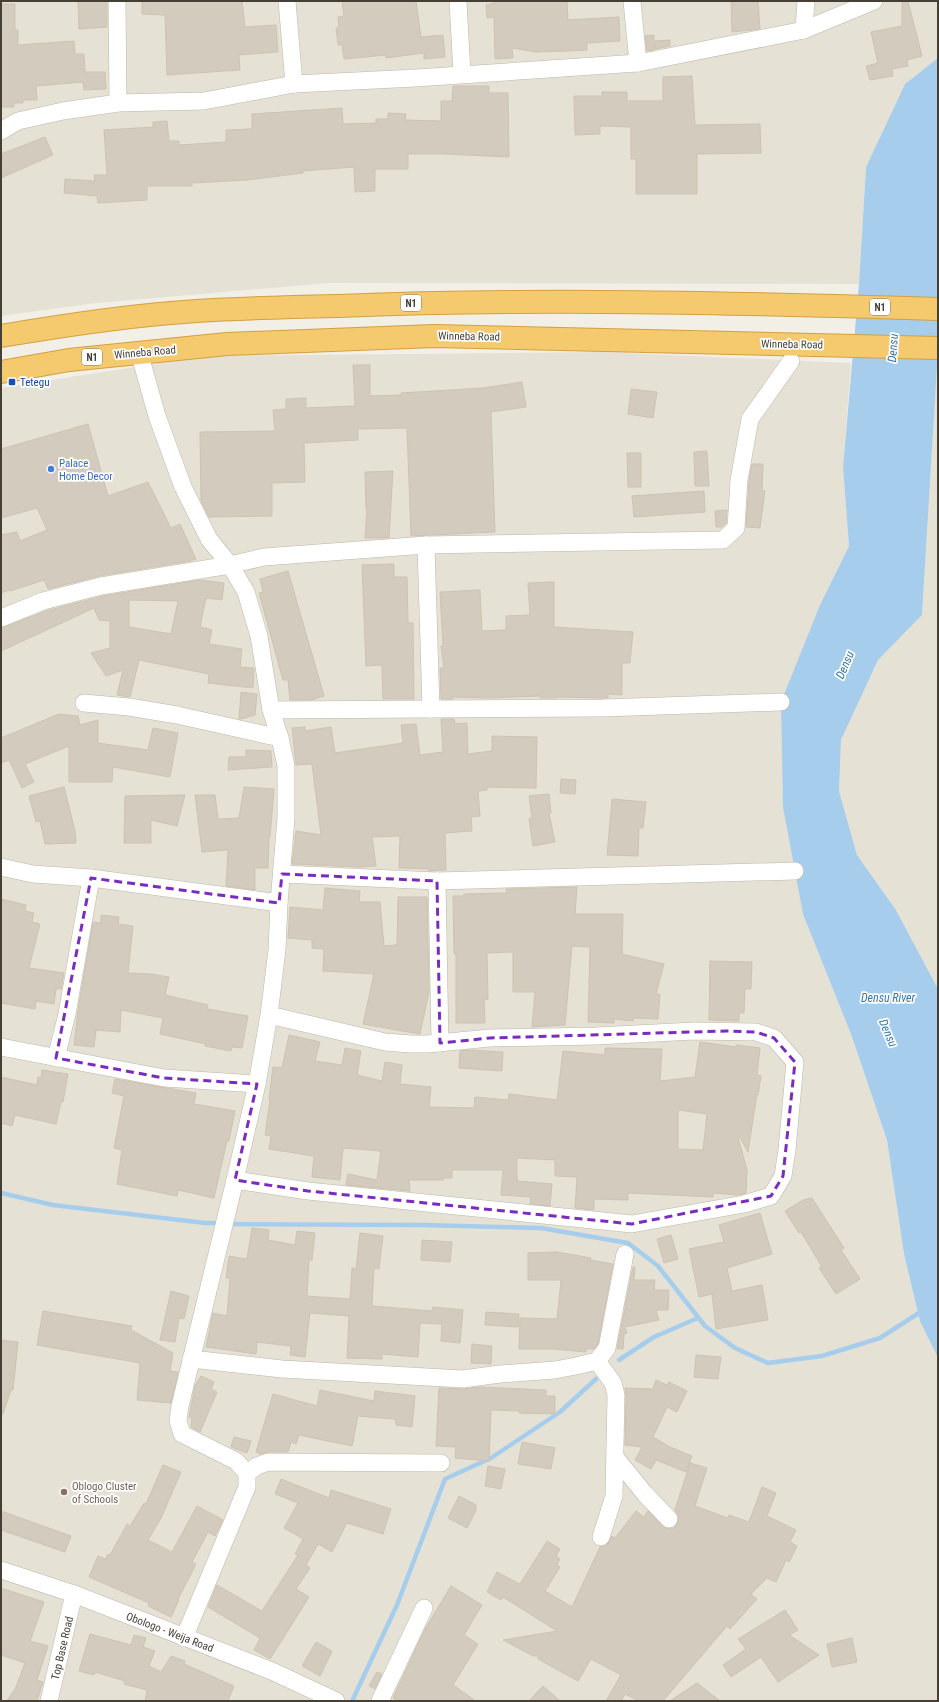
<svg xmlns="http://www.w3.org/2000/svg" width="939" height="1702" font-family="'Roboto Condensed',sans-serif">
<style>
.residential{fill:#e6e1d5}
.water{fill:#a6ceec}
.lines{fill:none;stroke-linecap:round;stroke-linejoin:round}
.stream{stroke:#a6ceec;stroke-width:4.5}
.building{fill:#d3cbbd;stroke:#cdc3b0;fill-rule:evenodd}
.minor-casing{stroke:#bdb7aa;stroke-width:18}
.highway-casing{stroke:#d49f3f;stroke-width:24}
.minor{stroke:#fff;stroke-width:17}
.highway{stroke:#f5ca6f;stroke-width:22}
.marked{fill:none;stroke:#7b2cbf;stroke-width:3;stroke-dasharray:8 5;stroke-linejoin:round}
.transit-dot{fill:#1a4fb4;stroke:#fff;stroke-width:1.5}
.shop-dot{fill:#3f7fe0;stroke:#fff;stroke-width:1.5}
.education-dot{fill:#8d6e63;stroke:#fff;stroke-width:1.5}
.labels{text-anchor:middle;stroke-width:3.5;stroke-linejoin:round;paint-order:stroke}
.shield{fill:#fff;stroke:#7d7972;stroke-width:1}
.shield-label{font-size:10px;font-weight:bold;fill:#453f36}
.street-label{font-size:11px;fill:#453f36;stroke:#fff}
.transit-label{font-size:11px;fill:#164399;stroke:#fff;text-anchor:start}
.shop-label{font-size:11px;fill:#366cbe;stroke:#fff;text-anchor:start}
.education-label{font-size:11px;fill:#785e54;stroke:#fff;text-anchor:start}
.water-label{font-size:12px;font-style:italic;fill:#3677aa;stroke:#fff}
</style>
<rect width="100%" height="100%" fill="#f2efe7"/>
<g class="residential">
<path d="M1,1h937v57l-33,26 -39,83 -7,117 -531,-1 -232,20 -95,13z"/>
<path d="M600,352l251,11 -8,104 6,79 -29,59 31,429 36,106 17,114 16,67 18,37v343h-937v-1313l204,-32z"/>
<path d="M937,363h1v626l-42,-79 -39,-55 -18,-64 2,-51 37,-80 44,-45z"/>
</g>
<path class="water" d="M938,58v292l-16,265 -44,45 -37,80 -2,51 18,64 39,55 42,79v369l-18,-37 -16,-67 -17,-114 -36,-106 -48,-120 -20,-107 -2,-105 39,-97 29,-59 -6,-79 16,-183 7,-117 39,-83z"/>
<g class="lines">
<g class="stream">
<path d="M1,1193l52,12 152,18h16"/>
<path d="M228,1224l194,1 119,3 87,15 30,23 47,60 30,22 33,15 54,-7 58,-18 42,-27"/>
<path d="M619,1360l35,-23 44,-19"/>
<path d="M353,1699l44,-94 48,-126 46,-21 69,-46 36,-33"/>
</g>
</g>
<g class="building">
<path d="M78,1h29v26l-28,2z"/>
<path d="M142,1h100l3,26 31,-2 2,27 -39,3 1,15 -73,5 -2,-60 -23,-1z"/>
<path d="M342,1h74l5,36 22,-2 2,22 -21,2v-6l-38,5v-3l-42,4 -2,-14h-4l-2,-17h3l-1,-11 6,-1z"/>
<path d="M494,1h73l1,19 51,-3 1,24 -33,2v7l-21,1 -31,1 -23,-4 1,10 -18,1 -1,-42 -7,1 -1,-13 9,-2z"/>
<path d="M731,1h27l2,28 -28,3z"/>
<path d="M902,1h6l14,55 -15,4 1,6 -16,3 1,7 -23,4 -4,-14 12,-3 -7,-31 31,-6z"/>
<path d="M1,4h14v26h3v15l56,-4 1,13h9l1,18h20l1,17 -22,1 -1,-8 -47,4 1,14h-14v3h-9v4h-13z"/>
<path d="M654,35v15l-7,1 -2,-15z"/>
<path d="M670,40v6l-15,3v-8z"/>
<path d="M692,76l3,49 65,-1 1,29 -64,1v40h-61v-35h-5v-32l-31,-1v8l-25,1 -1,-39h28v-4h25v9h36v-24z"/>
<path d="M453,86h36v7h19l1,64 -64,-3h-37v15h-33v22l-20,1 -1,-25 -51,4v2l-56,7 -55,3v3h-45v14l-49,3 -1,-7 -33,-3 1,-14 30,2 -1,-6h13l-3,-45 49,-3v-5l14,-1 2,20h10v4l47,-3v-12l26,-1v-15l90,-6 1,16 33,-1v-4h12v-6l18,1 -1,6 36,1v-20h11z"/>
<path d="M45,137l8,18 -52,23v-24z"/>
<path d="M353,365h17v31l31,-1v-2l82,-5 39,-6 4,25 -35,5 4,120 -84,4 -4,-108 -49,1v11l-54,3 1,39 -33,1v33l-63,1 -8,-16 -1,-69 75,-1 -2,-21 13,-1v-10l20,-1v10l49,-2z"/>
<path d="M631,389l26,3 -4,26 -25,-4z"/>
<path d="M88,424l20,72 40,-14 23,46 9,-4 16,35 -6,2 -91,15 -51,13 -4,-9 -34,11 -1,-1 -8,3v-58l16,-3 3,9 27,-11 -10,-22 -36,10v-69z"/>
<path d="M707,451l2,35h-14l-1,-34z"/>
<path d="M627,453h14v34h-13z"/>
<path d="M752,464h11l-1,27h3l-5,37 -14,-1 3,-46z"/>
<path d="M393,471l-4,67h-24l2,-30 -1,1 -1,-37z"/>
<path d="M704,491l1,21 -71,5 -2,-21z"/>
<path d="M727,510l-1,13 -4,4h-6l-1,-16z"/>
<path d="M394,564v13h13l1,46h5l1,76h-31l-1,-34 -16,1 -4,-101z"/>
<path d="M288,571l36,125 -13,4h-21l-2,-20h-5l-24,-87 4,-1 -3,-13z"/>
<path d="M200,580l24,3 -2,17 -16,-2 -6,29 12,3 -3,14 33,5 -2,18 14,1 -1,20 -45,-5 1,-9 -70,-14 -9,37 -13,-2 6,-25 -17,6 -15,-23 19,-5v-27l-11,-1 -5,-12 -93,43v-23l45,-17 57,-15zM129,600l49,1 -7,33 -42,-7z"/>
<path d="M554,582v45l79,5 -3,31h-8v32l-14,-1v4h-4l-46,-1v1h-18v-2l-50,2 -38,-1 1,2h-12l-1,-31h4l-3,-22h2l-3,-54 40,-2 2,41 24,-1v-14l24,-1 -2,-32z"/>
<path d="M241,692l16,2 -2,21 -14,4h-2z"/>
<path d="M59,714l19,2 2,9 18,-5v23l50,7 5,-22 25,5 -8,44 -57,-10 -1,15h-43v-36l-44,18 9,18 -12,6 -13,-28 -8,3v-25z"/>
<path d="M441,719h13l1,5 12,-1 1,31 24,-3v-15l45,1 -1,51 -49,-1v3l-9,1 2,25 -9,1 1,14 -27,2 1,37 -17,1v-2l-30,-1 1,-32 -28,1 4,29 -17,1 -67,-3 4,-33 25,4 -9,-71 -16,1 -4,-37 13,-1v4l26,-4 4,26 68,-10 -2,-18 15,-1 4,31 23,-3z"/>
<path d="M246,750l25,1 1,16 -44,3 1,-13h17z"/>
<path d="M561,779l15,1 -1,14 -15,-1z"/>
<path d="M64,787l11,44 1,12 -31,1 -5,-23 -4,1 -7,-26z"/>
<path d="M244,787l30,2 -4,48h-1l-1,31h-13v22l-29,-4 2,-36 -26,2 -7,-57h20l3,24 21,-1z"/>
<path d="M549,794l2,19h-2l6,29 -22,4 -4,-27 3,-1 -3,-22z"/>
<path d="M185,795l-8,31 -26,-6v23h-27l1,-47z"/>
<path d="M612,799l34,3 -3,26h-4l-1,28 -31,-1z"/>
<path d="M577,887l-2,27h48l-1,40 42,10 -8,30h4l-2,25 -25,-1v3l-19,-2v4l-26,-1 2,-75 -18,-1 -7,79 -33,2 3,-35h-22v-40l-26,1 1,46 -4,1 1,23h-29v-69h-2l-1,-58h11v-2l43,-1 -1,-4z"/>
<path d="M325,888l35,3 -1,11h21l4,44 13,-1 1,-48h29l2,95 -9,42 -57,-10 11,-50 -51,-3 1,-22 -12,-1v-8l-24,-2 2,-31 33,3z"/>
<path d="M1,899l25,6 -1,6 9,2 -2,9 8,2 -11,44 35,5 -3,16h-5l-2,15 -18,-3 -1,8 -34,-6z"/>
<path d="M101,915l18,2 -1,7 15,2 -5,47 23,1 18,3 -4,18 43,10 -1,4 41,7 -6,32 -10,-1 -1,4 -26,-5 1,-2 -46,-10 3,-16 -42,-8 -1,22 -24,-2 -2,17 -20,-2 4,-35 15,-88 8,1z"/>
<path d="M710,961l42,1 -1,27h-6l-1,24h-5v8l-30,-1z"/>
<path d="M289,1035l31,7 -5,19 27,4 3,-17 16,3 -4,24 25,6 3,-19 17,3 -2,19 31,3 -2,20 45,1 1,-11 33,3 1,-6 48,6 6,-49 42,4v-7l57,1 -2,32 35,-4 5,-35 36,5v-2l24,3 -3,27 4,1 -3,19 -1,-1 -9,58 -9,-16 -1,1 9,33 -1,23 -7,2 -26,-2v4l-85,-4v7l-34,-1v11l-19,-2 2,-31 -22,-1v-16l-38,-2v23l35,3 -2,22 -20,-2 1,-7 -30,-2 2,-25h-51v8h-9v2h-34l1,11 -64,-6 2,-11 29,6 4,-29 -38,-3 -3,32 -28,-3 2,-21 -45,-7 2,-13 -6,-1 5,-35 -1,-1 4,-32 9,1zM678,1110l29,4 -4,36 -25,-1z"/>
<path d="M467,1050l36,2 -1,19 -43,-3 1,-17z"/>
<path d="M42,1070l26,4 -5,28h-2l-5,22 -41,-9 -3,11 -11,-3v-46l36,8 1,-8 3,1z"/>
<path d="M115,1079l81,14 -2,11 41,7 -6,30h-2l-13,57 -36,-8 -1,6 -60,-12 5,-34 -8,-2 10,-52 -12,-3z"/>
<path d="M812,1198l32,50 -3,2 19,29 -24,15 -17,-26 3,-1 -21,-35 -2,1 -14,-22 18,-11z"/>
<path d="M760,1213l12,41 -45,14 5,23 30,-6 6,35 -52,9 -4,-35 -13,3 -10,-48 35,-7 -5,-17z"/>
<path d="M252,1228l17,2 -1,10 27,5 2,-14 18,2 -3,27h-3l-2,36 43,3 2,-31 4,1 4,-36 23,3 -4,33 -5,-1 -2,38 60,5 1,-4 30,3 -3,33 -19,-2 1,-17 -22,-1 -2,34 -36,-3v5l-35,-1 2,-42 -39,-3 -5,44 -15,-2 1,-9 -34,-4 -1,12 -50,-7 7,-34 14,3 3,-38h-4l3,-22 18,3z"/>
<path d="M671,1235l7,24 -14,4 -7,-24z"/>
<path d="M422,1240l30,2 -2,20 -29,-2z"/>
<path d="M557,1252l34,6 -1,2 23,4 -15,80 -4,5h-8v3l-33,-3h-34l1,-31 37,1 4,-39h-33v-27z"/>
<path d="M633,1267h2l-1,13h21l-1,10h15l-1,20h-12l3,10 -34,7 2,6 -3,1 -1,15h-6z"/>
<path d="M171,1291l18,5 -5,23 -5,-1 -4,24 -15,-2z"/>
<path d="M43,1311l89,15 -1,4 42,23 -3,18 8,1 -7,31 -34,-3 3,-37 -103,-18z"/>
<path d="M486,1312l33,2 -1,13 -33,-2z"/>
<path d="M1,1340l17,2 -5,48h-2l-8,24h-2z"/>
<path d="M472,1344l20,2 -1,18 -20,-1z"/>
<path d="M696,1355l25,2 -3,22 -24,-2z"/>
<path d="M201,1376l13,6 -3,7 6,3 -17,40 -9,-5 1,-9 -3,-1 6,-31z"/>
<path d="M656,1380l11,5 2,-3 18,9 -10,21 -10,-5 -14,30 17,10 22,9 -6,16 -30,-12 -5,9 -16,-9 7,-13 -17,-2 1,-50 -1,-7 28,1z"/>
<path d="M480,1387l66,3v6h9v18l-36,-1v-2l-28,-1 -2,51 -34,-3 1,-11 -20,-1 3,-58 24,1z"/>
<path d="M320,1390l54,11 1,-10 40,5 -3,31 -16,-2 -1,-6 -37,-3 -6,30 -53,-11 -3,9 -5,-2 -3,10h-20l-7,2 -5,-2 17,-58 44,12z"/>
<path d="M234,1437l17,4 -4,12 -16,-6z"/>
<path d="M522,1442l33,6 -4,21 -33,-5z"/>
<path d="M690,1463l17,5 -12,38 33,12 1,-3 20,7 13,-35 14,6 -9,23 29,14 -6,12 7,4 -8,16 -3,-2 -10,22 -9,-4 -16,16 6,5 -27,30 -3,-3 -64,75h-24l-14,-7 -4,7h-15l15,-26 -30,-16 -13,22 -40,-22v-3h-5l-30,-16 54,-9 -54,-34 -2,3 -14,-8 10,-20 23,12 27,-43 13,8 -4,7 4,3 -3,6 3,2 -15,24 27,16 28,-60 7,-2 5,-9 3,2 21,-27 8,6 4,-6 18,17 6,1 4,-3 3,-9 -4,-7z"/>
<path d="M163,1465l18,7 -20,46 -13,22 24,12 25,-46 26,14 -8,16 -7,-4 -16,30 4,2 -18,35 1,1 -8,17 -23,-11 1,-3 -60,-26 9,-21 8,3 2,-5 2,1 17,-31 3,2 14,-23 2,1z"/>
<path d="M488,1466l17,3 -4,20 -16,-3z"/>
<path d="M281,1479l48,19 2,-8 60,19 -8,25 -36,-11 -15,29 -14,-8 -12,21 4,3 -14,21 13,8 -39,62 -16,-9 6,-12 -52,-31 9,-22 45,26 36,-56 -3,-1 8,-15 -19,-11 14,-25 -23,-9z"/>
<path d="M459,1496l17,9v5l-9,18 -19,-10z"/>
<path d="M1,1511l70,25 -6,16 -64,-22z"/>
<path d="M451,1586l31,19 -18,30 14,9 -25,41 23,16h-77l-6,-3 32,-69z"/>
<path d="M1,1588l43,14 -14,39 18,5 -11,34 6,2 -6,19h-30l9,-14 9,-24 -24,-8z"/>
<path d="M785,1610l13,20 -9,5 30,20 -41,27 -17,-25 -30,20 -8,-12 23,-16 -8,-10z"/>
<path d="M90,1634l41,11 3,-10 12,3 -3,9 12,4 -6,15 12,6 10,-16 14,5 -1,3 50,22 -6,15h-83l2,-11 -23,-6 1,-3 -30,-9 -1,3 -15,-4z"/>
<path d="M852,1638l5,24 -25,5 -5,-23z"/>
<path d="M316,1642l16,9 -12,25 -18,-10z"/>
<path d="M377,1672l5,2 -7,15 -6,-3z"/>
<path d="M697,1683l23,18h-50z"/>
<path d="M543,1686l17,15h-31z"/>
</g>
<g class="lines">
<defs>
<g id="minor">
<path d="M117,1l1,102"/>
<path d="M287,1l7,83"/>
<path d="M458,1l4,73"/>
<path d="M632,1l6,62"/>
<path d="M804,30l2,-29"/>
<path d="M1,131l17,-10 45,-10 55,-8 86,-2 90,-17 122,-6 222,-15 166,-33 70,-29"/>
<path d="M139,352l18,64 26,71 26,52 21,26 16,27 13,44 12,74 9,28 6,28v52l-7,85 -2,47 -8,65 -12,69 -22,96 73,11 324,33 112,-20 27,-8 12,-20 4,-26 8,-88 -21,-24 -18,-6 -62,-1 -98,5 -106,2 -63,6h-16l-26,-2 -116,-27"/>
<path d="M426,545l5,164"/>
<path d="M1,618l42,-17 58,-15 129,-21 34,-8 162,-12 297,-5 13,-12 3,-48 11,-61 41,-58"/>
<path d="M84,703l45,4 48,8 103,23"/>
<path d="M271,710l332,-2 178,-6"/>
<path d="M1,867l32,7 58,4 188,25"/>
<path d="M282,874l155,7 358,-10"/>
<path d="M437,881l3,162"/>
<path d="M1,1047l163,31 93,6"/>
<path d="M56,1058l11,-44 24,-136"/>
<path d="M191,1359l91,10 181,10 37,-5 55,-4 21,-4 21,-5 10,-13 18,-94"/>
<path d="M597,1361l16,22 3,12 -2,101 -13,41"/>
<path d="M615,1457l30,37 24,25"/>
<path d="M247,1473l10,-7 11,-4 173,1"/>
<path d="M1,1570l73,24 200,78 62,29"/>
<path d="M184,1638l63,-151v-14l-11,-12 -54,-27 -4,-13 2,-15 55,-226"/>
<path d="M49,1701l25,-107"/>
<path d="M380,1701l44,-93"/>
</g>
<g id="highway">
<path d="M1,336c65,-11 130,-21 196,-25 47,-3 95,-4 142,-5 199,-8 400,-3 599,3"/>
<path d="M1,372l68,-12 158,-16 207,-8 504,12"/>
</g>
</defs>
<use href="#minor" class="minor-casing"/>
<use href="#highway" class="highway-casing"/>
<use href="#minor" class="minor"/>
<use href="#highway" class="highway"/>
</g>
<path class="marked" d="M282,874l155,7 3,162 50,-5 236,-7 30,1 18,6 21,24 -12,114 -12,20 -139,28 -324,-33 -73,-11 22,-96 -93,-6 -108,-20 35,-180 188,25z"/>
<rect class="transit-dot" x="8" y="378" width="8" height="8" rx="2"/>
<circle class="shop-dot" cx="51" cy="469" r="4"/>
<circle class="education-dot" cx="64" cy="1492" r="4"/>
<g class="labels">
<g class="shield">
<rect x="401" y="295" width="20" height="16" rx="3"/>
<rect x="870" y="299" width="20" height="16" rx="3"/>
<rect x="82" y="349" width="20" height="16" rx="3"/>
</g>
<g class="shield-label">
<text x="411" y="307">N1</text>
<text x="880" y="311">N1</text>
<text x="92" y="361">N1</text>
</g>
<g class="street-label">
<text transform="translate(469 336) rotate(1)" y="4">Winneba Road</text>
<text transform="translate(792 344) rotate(1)" y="4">Winneba Road</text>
<text transform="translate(145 352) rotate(-5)" y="4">Winneba Road</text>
<text transform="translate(170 1632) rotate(21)" y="4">Obologo - Weija Road</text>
<text transform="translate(62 1648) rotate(-77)" y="4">Top Base Road</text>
</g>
<g class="transit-label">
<text x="20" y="386">Tetegu</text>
</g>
<g class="shop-label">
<text x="59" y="467">Palace<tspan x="59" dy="13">Home Decor</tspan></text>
</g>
<g class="education-label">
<text x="72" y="1490">Oblogo Cluster<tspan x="72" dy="13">of Schools</tspan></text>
</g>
<g class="water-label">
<text transform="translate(893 348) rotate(-86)" y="4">Densu</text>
<text transform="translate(845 665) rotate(-67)" y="4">Densu</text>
<text x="888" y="1002">Densu River</text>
<text transform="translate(888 1033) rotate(67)" y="4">Densu</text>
</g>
</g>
<rect width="939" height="1702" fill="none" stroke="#453f36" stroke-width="4"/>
</svg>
